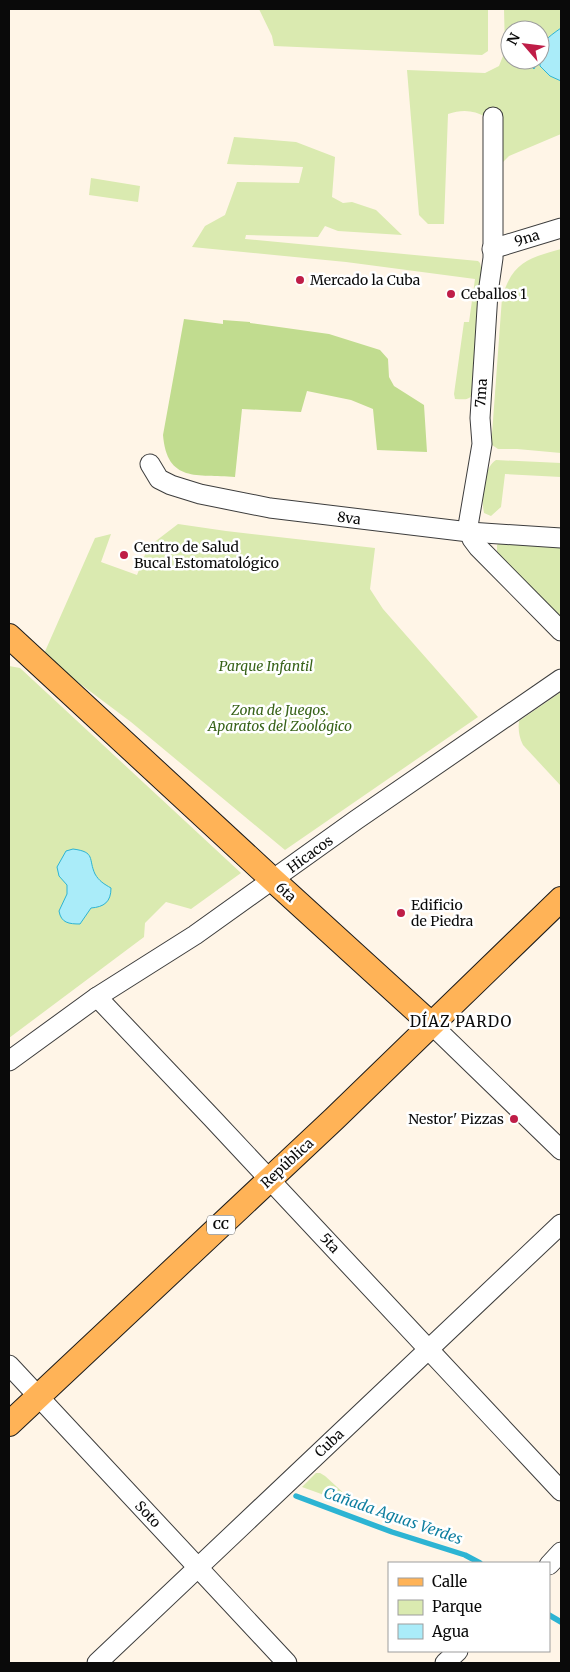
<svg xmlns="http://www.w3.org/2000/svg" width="570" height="1672" font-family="Merriweather,serif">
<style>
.green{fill:#daeab0}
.forest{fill:#c1dc8f}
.water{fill:#aaecf9;stroke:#2db4d3}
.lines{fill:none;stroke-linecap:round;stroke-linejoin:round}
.stream{stroke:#2db4d3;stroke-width:5.5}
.minor-casing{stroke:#3d3d3d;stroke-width:21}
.major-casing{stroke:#1b1b1b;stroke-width:26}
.minor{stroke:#fff;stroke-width:19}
.major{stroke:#ffb357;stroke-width:24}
.poi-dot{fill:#bf1d47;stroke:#fff;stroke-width:2}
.labels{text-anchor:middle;stroke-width:5;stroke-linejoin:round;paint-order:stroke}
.shield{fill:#fff;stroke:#545454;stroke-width:1}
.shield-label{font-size:12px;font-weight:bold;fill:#0a0a0a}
.street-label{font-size:14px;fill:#0a0a0a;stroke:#fff}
.poi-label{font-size:14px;fill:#0a0a0a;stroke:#fff;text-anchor:start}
.park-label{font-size:14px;font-style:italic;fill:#386319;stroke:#fff}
.neighbourhood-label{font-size:15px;letter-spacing:1px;fill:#0a0a0a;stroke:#fff}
.water-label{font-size:15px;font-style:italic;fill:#0f7fa0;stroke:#fff}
</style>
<rect width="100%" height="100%" fill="#fff5e7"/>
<g class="green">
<path d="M259,9h229v42l-6,4 -208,-9 -2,-10z"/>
<path d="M504,9h57v19l-17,13 -4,7v-18h-30v30l14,2 2,-2 6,8h3l3,-7 3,-1c1,12 11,16 20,21v53l-52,22 -10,10 -13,-49c-12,-7 -24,-8 -38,-3l-4,110h-16l-9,-9 -12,-145 78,3 14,-7 6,-15z"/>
<path d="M234,137l62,5 39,15 -3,40 11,6 9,-1 24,8 26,25 -64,-4 -13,-5 -7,11 -72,-2 -1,4 233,22 2,2 2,9 -10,123c-4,6 -10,4 -17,4l-1,-5 10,-72h5l6,-43 -129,-17 -154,-15 13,-21 20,-11 12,-33 62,1 4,-16 -76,-3z"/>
<path d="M91,178l49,8 -2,16 -49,-7z"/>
<path d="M561,249v204l-44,-4h-19l-6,-4v-11l10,-136c10,-36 27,-40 59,-49z"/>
<path d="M496,460l65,3v14l-56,-3 -4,33 -10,9 -7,-3c-3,-14 -1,-45 12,-53z"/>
<path d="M178,524l48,7 149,17 -5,41 13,20 95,108 -193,133 -154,-128 -88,-66 52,-118 16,-4 -10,28 36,13 11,-28z"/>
<path d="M503,540l58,4v79l-64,-71v-7z"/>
<path d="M9,666l11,2 221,205 -50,36 -25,-7 -21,21 -1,14 -135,101z"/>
<path d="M561,692v94l-38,-41c-4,-8 -5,-15 -4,-24z"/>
<path d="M316,1473h4l5,3 35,32 -58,-21z"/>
</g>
<path class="forest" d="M184,319l39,5v-4l27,2v1l79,11 51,16 8,9 1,18 5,9 30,19 3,47 -50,-2 -4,-41 -22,-9 -44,-9 -6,21 -59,-3 -7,68c-38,-3 -68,6 -72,-42z"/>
<g class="water">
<path d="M561,28v53l-11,-5 -10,-10v-6l-2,1 -4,8 -8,-9 -2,2 -3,-2h19c0,-18 7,-22 21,-32z"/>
<path d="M73,849c23,3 15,10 22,25 4,7 9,10 16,14 0,14 -7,19 -20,20l-11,16c-11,0 -19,-1 -21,-13l8,-17v-9l-8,-9 -2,-9 9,-16z"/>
</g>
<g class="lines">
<g class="stream">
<path d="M296,1496l96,36 73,23 15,8"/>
<path d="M549,1615l12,7"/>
</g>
<defs>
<g id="minor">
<path d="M493,117v141l-5,35 -8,125 2,26 -14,82 4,13 6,8 83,84"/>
<path d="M492,249l69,-21"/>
<path d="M150,464l9,15 12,6 29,9 70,14 199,24 92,6"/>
<path d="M97,997l115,121 349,373"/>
<path d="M431,1024l130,126"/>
<path d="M9,1061l88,-64 98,-62 161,-115 205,-141"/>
<path d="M9,1365l278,298"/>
<path d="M549,1565l12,-13"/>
<path d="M97,1663l464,-439"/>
<path d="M445,1663l13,-12"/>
</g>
<g id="major">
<path d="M9,636l264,244 158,144"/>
<path d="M9,1424l325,-305 227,-220"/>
</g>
</defs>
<use href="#minor" class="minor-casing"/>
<use href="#major" class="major-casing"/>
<use href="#minor" class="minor"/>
<use href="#major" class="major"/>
</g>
<g class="poi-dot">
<circle cx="300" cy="280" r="5"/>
<circle cx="451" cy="294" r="5"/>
<circle cx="124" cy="555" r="5"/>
<circle cx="401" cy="913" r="5"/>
<circle cx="514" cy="1119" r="5"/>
</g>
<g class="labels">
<rect class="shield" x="207" y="1215.5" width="28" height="19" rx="4"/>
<g class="shield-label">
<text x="221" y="1229">CC</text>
</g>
<g class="street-label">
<text transform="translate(527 238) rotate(-17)" y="5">9na</text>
<text transform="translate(481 393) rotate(-86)" y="5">7ma</text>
<text transform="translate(349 518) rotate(7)" y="5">8va</text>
<text transform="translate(310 854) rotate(-36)" y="5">Hicacos</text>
<text transform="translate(286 892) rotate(42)" y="5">6ta</text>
<text transform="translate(287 1163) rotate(-43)" y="5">República</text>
<text transform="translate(330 1243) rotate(47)" y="5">5ta</text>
<text transform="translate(329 1443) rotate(-43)" y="5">Cuba</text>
<text transform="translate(148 1514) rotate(47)" y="5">Soto</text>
</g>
<g class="poi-label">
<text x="310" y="285">Mercado la Cuba</text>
<text x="461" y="299">Ceballos 1</text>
<text x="134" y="552">Centro de Salud<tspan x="134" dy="16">Bucal Estomatológico</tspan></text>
<text x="411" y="910">Edificio<tspan x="411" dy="16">de Piedra</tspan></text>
<text x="504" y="1124" text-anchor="end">Nestor' Pizzas</text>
</g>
<g class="park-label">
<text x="266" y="671">Parque Infantil</text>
<text x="280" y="715">Zona de Juegos.<tspan x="280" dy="16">Aparatos del Zoológico</tspan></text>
</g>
<g class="neighbourhood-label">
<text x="461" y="1027">DÍAZ PARDO</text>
</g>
<g class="water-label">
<text transform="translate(393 1516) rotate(19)" y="5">Cañada Aguas Verdes</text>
</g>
</g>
<rect width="570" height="1672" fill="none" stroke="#0a0a0a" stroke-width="20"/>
<rect x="388" y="1562" width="162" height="90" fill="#ffffff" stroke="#9d9d9d"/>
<rect x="398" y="1578" width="25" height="8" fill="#ffb357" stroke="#9d9d9d"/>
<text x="432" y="1587" font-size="15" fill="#0a0a0a">Calle</text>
<rect x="398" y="1600" width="25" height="15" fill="#daeab0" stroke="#9d9d9d"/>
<text x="432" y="1612" font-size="15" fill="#0a0a0a">Parque</text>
<rect x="398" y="1624" width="25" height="15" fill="#aaecf9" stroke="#9d9d9d"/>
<text x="432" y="1637" font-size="15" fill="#0a0a0a">Agua</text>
<g transform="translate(525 45) rotate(298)"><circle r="24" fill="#ffffff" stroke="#9d9d9d"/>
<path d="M0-4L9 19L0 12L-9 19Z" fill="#bf1d47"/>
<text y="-8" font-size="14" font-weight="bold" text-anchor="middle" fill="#0a0a0a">N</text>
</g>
</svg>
